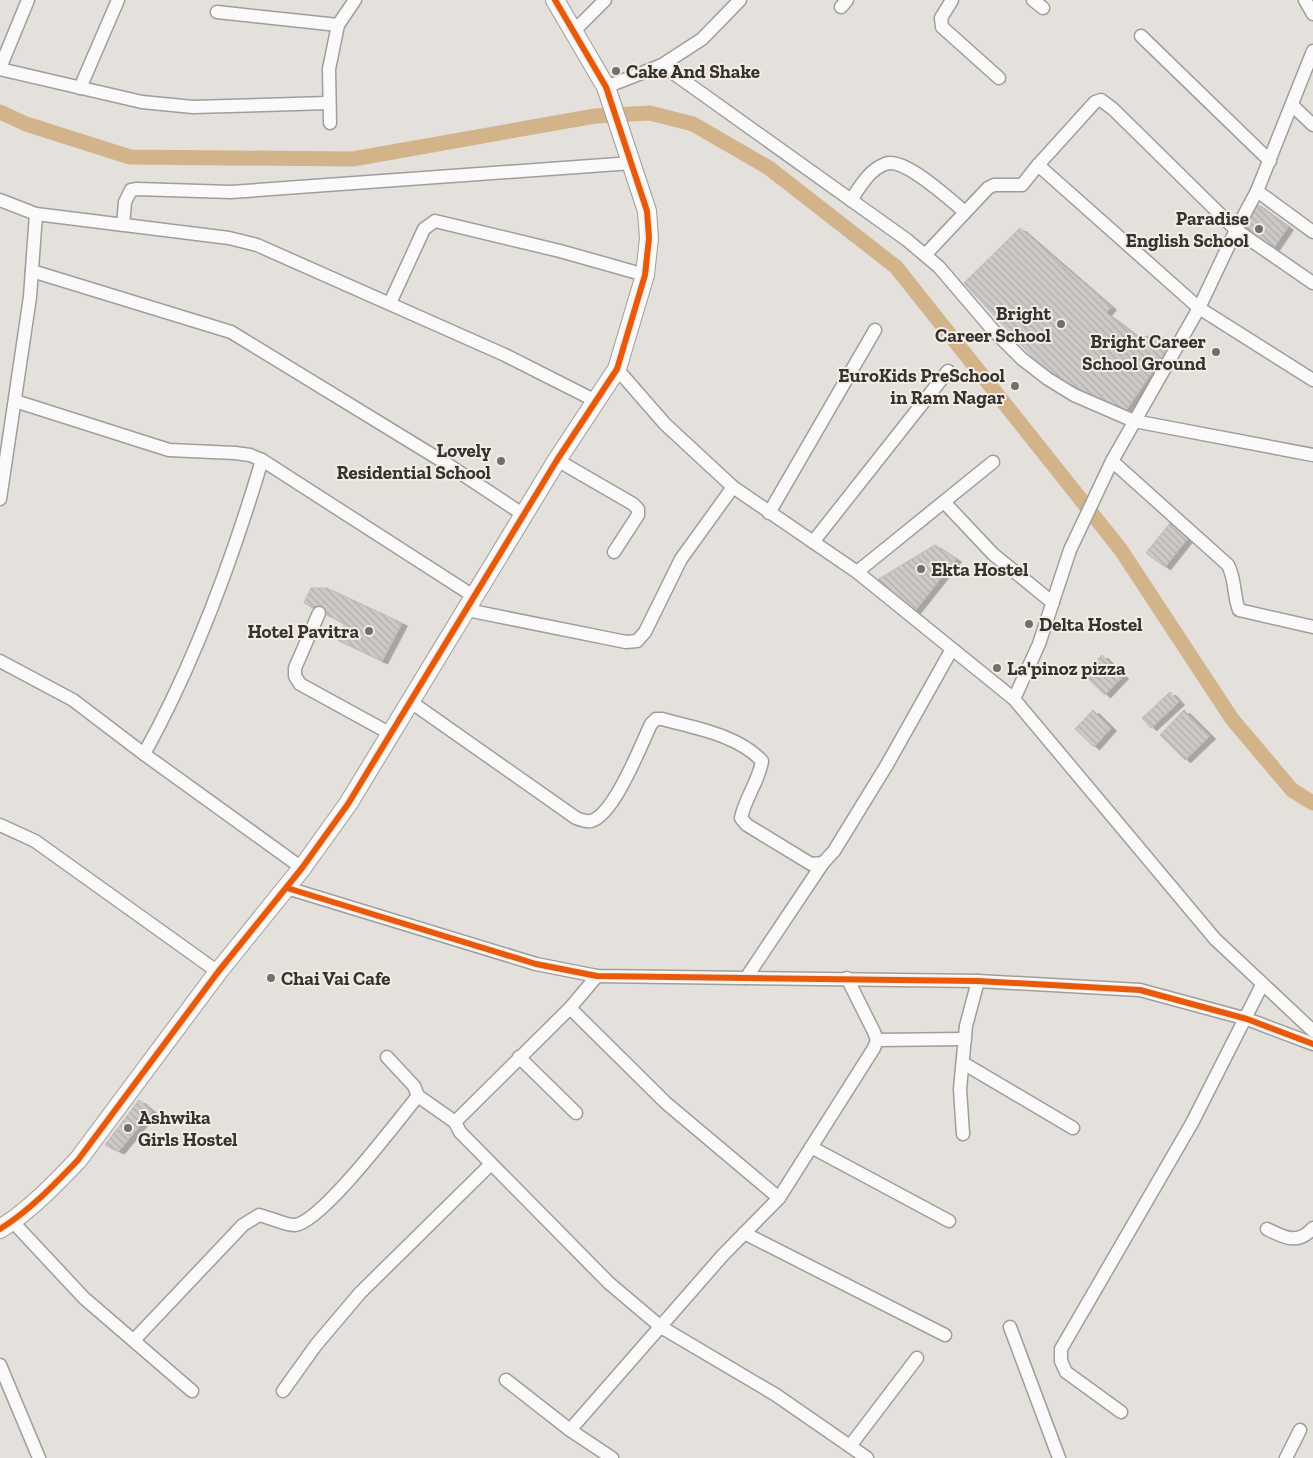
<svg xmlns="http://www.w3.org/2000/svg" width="1313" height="1458" font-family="'Zilla Slab',serif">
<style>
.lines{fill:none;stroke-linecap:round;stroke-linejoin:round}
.canal{stroke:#d3b389;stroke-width:15}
.building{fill:url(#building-back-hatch);stroke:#bebbb8;filter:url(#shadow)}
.street-casing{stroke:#a09d9a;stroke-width:15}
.secondary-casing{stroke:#a09d9a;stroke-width:20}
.street{stroke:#fbfafa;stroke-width:12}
.secondary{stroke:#fbfafa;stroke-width:18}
.cycleway-casing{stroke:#f4ede5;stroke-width:9}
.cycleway{stroke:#e8590c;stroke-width:6}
.poi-dot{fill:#726f6c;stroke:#f4ede5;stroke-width:2}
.labels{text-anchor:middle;stroke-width:4;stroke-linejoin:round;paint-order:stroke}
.poi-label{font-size:19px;font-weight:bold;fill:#35322f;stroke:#f4ede5;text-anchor:start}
</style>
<defs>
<pattern id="building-back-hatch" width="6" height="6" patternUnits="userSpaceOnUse" patternTransform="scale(1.25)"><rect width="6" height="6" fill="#ccc9c7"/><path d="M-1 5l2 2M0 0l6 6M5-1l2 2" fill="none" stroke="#b0adab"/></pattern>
<filter id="shadow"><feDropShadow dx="5.5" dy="3" stdDeviation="0" flood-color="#0004"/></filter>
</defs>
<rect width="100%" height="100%" fill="#e4e0dc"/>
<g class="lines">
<path class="canal" d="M0,112l26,12 104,33 223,2 242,-43 55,-3 43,11 76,44 127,99 225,283 111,169 60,71 21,13"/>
</g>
<g class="building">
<path d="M1255,203l33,24 -22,32 -37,-27z"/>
<path d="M1020,228l91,79 -5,6 33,25 19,-4 12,12 -45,66 -39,-16 -35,-19 -87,-94z"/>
<path d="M1174,518l18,15 -27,34 -19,-14z"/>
<path d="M935,545l21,14 -42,53 -37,-32z"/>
<path d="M311,588h16l75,35 -20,38 -48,-23 11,-14 -41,-21z"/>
<path d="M1102,655l21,21 -18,19 -22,-21z"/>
<path d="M1170,692l9,10 -28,26 -9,-10z"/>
<path d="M1093,710l18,18 -17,19 -19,-18z"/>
<path d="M1184,710l26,26 -25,24 -25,-25z"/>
<path d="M139,1100l13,11 -33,40 -14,-6z"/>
</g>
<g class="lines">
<defs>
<g id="street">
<path d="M952,0l-11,18 1,9 57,51"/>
<path d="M1033,0l10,8"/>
<path d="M1305,0l8,14"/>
<path d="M841,7l6,-7"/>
<path d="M217,12l121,13"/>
<path d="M574,31l31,-31"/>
<path d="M1141,36l129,125"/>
<path d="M662,65l245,175 32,27 53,62 30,30 26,20 26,16 60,26 179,34"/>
<path d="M0,68l28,-68"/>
<path d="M0,69l142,33 51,5 135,-4"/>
<path d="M606,87l56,-22 40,-26 38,-39"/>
<path d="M80,88l38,-88"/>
<path d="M1293,106l20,19"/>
<path d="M330,123l-1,-54 9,-44 17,-25"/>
<path d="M1257,191l56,41"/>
<path d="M0,200l36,14 -6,83 -30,202"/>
<path d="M851,200c9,-13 18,-30 34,-36 19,-8 65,36 80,48"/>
<path d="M36,214l193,24 28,7 248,110 91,46"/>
<path d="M123,225l2,-23 6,-12 6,-1 94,3 401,-29"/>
<path d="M925,255l63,-67 6,-3h28l16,-20"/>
<path d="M32,271l199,61 216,132 77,51"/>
<path d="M1313,283l-77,-53 -123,-121 -12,-9 -6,2 -57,63 161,143 114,72"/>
<path d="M390,303l34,-74 11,-8 125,30 85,24"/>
<path d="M617,369l48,55 68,63 124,85 157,127 201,240 98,92"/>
<path d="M15,401l154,49 66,3 15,2 12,5 213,137"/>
<path d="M557,460l76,44 5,5v6l-24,37"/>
<path d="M1112,461l116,104c8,16 5,29 11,45l74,17"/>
<path d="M944,502l49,52 60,49"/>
<path d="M769,513l106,-183"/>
<path d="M813,542l135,-171"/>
<path d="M857,572l136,-110"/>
<path d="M467,610l159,32 11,-1 8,-9 36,-73 52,-72"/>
<path d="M319,613l-24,55v8l5,8 91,50"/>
<path d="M0,661l73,39 71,54 158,114"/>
<path d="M1014,699l25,-55 31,-94 42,-89 87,-153 37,-78 21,-39 56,-140"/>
<path d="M411,702l165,116c5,2 10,4 15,3 23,-6 50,-76 60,-97l5,-5h6c33,9 76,16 100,42 -3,20 -17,37 -21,57l6,7 64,39 12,-1 11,-12 54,-88 64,-114"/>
<path d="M144,754c51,-92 88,-193 118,-294"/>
<path d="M0,825l35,16 183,131"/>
<path d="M287,888l249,76 61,12 381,5 162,9 107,29 66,25"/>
<path d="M746,978l77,-115"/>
<path d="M570,1008l96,95 113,95"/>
<path d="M877,1040l88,-1"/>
<path d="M387,1057l27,29 4,10 37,26 5,10 149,151 52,44 115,68 91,63"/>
<path d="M519,1057l57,56"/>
<path d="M963,1063l110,65"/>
<path d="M455,1122l115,-114 27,-32"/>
<path d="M963,1134l-3,-45 6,-63 12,-45"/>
<path d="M811,1147l138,74"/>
<path d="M13,1222l71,76 108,93"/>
<path d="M1267,1229c18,9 31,16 46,-1"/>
<path d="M744,1233l201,102"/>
<path d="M1010,1327l49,131"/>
<path d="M134,1340l109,-115 16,-10c9,2 29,11 36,10 27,-3 103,-105 123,-129"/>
<path d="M0,1365l39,93"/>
<path d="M506,1380l64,50 42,28"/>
<path d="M283,1391l33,-46 44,-52 131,-129"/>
<path d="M1121,1412l-55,-40 -5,-11v-12l131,-226 70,-138"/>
<path d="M570,1430l153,-175 56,-57 95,-150 3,-8 -3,-8 -27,-54"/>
<path d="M850,1446l67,-88"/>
<path d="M1286,1458l14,-28"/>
</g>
<path id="secondary" d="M0,1229c29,-18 54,-44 78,-69l140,-188 84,-104 46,-64 209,-344 60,-91 28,-94 4,-37 -2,-27 -41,-124 -51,-87"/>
</defs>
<use href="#street" class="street-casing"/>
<use href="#secondary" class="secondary-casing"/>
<use href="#street" class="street"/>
<use href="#secondary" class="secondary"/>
<defs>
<g id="cycleway">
<path d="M287,888l249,76 61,12 381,5 162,9 107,29 66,25"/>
<path d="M0,1229c29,-18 54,-44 78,-69l140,-188 84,-104 46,-64 209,-344 60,-91 28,-94 4,-37 -2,-27 -41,-124 -51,-87"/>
</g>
</defs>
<use href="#cycleway" class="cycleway-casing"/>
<use href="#cycleway" class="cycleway"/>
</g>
<g class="poi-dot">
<circle cx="616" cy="71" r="5"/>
<circle cx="1259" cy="229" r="5"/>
<circle cx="1061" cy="324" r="5"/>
<circle cx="1216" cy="352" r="5"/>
<circle cx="1015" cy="386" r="5"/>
<circle cx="501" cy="461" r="5"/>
<circle cx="921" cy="569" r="5"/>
<circle cx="1029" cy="624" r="5"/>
<circle cx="369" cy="631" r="5"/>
<circle cx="997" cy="668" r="5"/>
<circle cx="271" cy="978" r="5"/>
<circle cx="128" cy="1128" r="5"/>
</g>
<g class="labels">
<g class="poi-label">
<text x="626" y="78">Cake And Shake</text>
<text x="1249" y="225" text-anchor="end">Paradise<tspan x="1249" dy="22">English School</tspan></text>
<text x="1051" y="320" text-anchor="end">Bright<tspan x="1051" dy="22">Career School</tspan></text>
<text x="1206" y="348" text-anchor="end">Bright Career<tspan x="1206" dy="22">School Ground</tspan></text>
<text x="1005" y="382" text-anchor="end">EuroKids PreSchool<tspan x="1005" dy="22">in Ram Nagar</tspan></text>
<text x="491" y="457" text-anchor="end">Lovely<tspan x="491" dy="22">Residential School</tspan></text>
<text x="931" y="576">Ekta Hostel</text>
<text x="1039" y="631">Delta Hostel</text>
<text x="359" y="638" text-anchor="end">Hotel Pavitra</text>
<text x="1007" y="675">La'pinoz pizza</text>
<text x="281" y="985">Chai Vai Cafe</text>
<text x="138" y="1124">Ashwika<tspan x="138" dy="22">Girls Hostel</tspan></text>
</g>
</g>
</svg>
